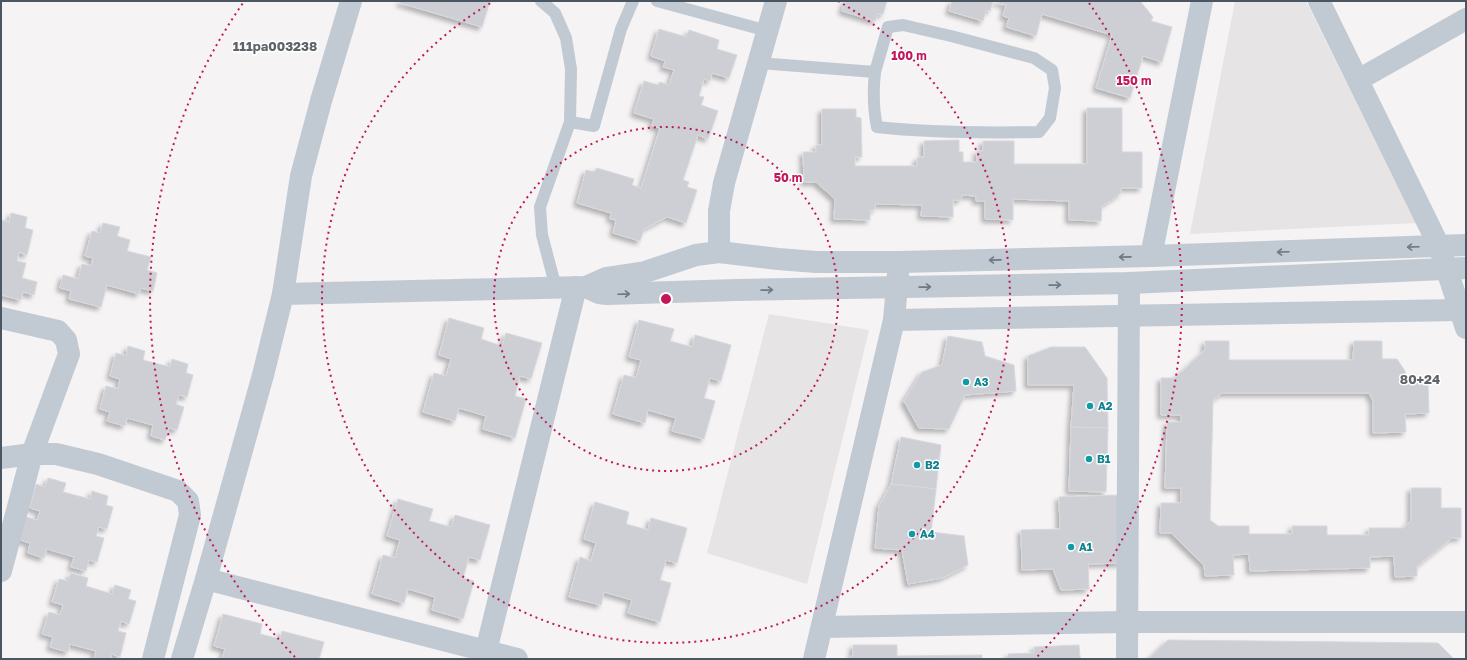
<svg xmlns="http://www.w3.org/2000/svg" width="1467" height="660" font-family="'Golos Text',sans-serif">
<style>
.education{fill:#e6e4e5}
.building{fill:#cdcfd5;stroke:#d7d9de;filter:url(#shadow)}
.lines{fill:none;stroke-linecap:round;stroke-linejoin:round}
.service{stroke:#c1cad2;stroke-width:12}
.minor{stroke:#c1cad2;stroke-width:22}
.tertiary{stroke:#c1cad2;stroke-width:22}
.oneway{stroke:#6e7983}
.ring{fill:none;stroke:#c2185b;stroke-width:2;stroke-dasharray:2 4}
.culture-dot{fill:#0f9aa8;stroke:#fff;stroke-width:1.5}
.labels{text-anchor:middle;stroke-width:3;stroke-linejoin:round;paint-order:stroke}
.culture-label{font-size:11px;font-weight:bold;fill:#0d838f;stroke:#fff;text-anchor:start}
.quarter-label{font-size:13px;font-weight:bold;fill:#5f6368;stroke:#fff}
.centre{fill:#c2185b;stroke:#fff;stroke-width:2}
.ring-label{font-size:12px;text-anchor:middle;font-weight:bold;fill:#c2185b;stroke:#fff;stroke-width:3;stroke-linejoin:round;paint-order:stroke}
</style>
<defs>
<filter id="shadow"><feDropShadow dx="-3.5" dy="3.5" stdDeviation="2" flood-color="#0004"/></filter>
</defs>
<rect width="100%" height="100%" fill="#f5f3f3"/>
<g class="education">
<path d="M1235,1h71l110,222 -226,11z"/>
<path d="M769,314l100,16 -62,254 -100,-31z"/>
</g>
<g class="building">
<path d="M400,1h90l-8,26 -82,-24z"/>
<path d="M845,1h42l-4,13h-5l-3,7 -33,-10z"/>
<path d="M952,1h188l13,16 -2,4 21,6 -10,35 -19,-6 -13,42 -34,-10 16,-53 -70,-21 -6,22 -30,-9 3,-9 -6,-2 3,-11 -13,-4 -3,10 -4,-1 -3,11 -34,-10z"/>
<path d="M659,29l27,8 3,-7 30,10 -2,9 20,6 -8,23 -17,-5 -2,8 -6,-2 -5,17 5,1 -3,8 17,6 -10,28 -10,-4 -15,45 6,2 -2,5 10,3 -11,33 -19,-6 -23,12 -4,12 -27,-8 3,-13 -6,-1 1,-6 -34,-10 9,-33 8,2 3,-4 37,11 -2,6 9,3 19,-60 -8,-2 2,-7 -20,-6 10,-32 14,4 2,-3 9,3 5,-15 -11,-3 2,-6 -14,-5z"/>
<path d="M1087,108h35v44h20v36h-21v5l-19,13 -1,15 -32,-1v-19l-56,-2v21l-28,-1v-18h-9v-5l-14,-1 -1,5h-8v17l-32,-1 1,-11 -47,-1v6h-5v10l-36,-1 1,-20 -19,-17h-12l-1,-30h13v-7h6v-36h34v8l5,1 1,39h-7v9h62v-8l7,-1v-16l35,-1v12h4v10h14v-11h6v-10h31v23h73z"/>
<path d="M11,213l16,4 -2,11 8,2 -6,25 -8,-3 -2,9 9,2 -4,15 15,4 -3,13 -11,-3 -2,8 -20,-5v-75l8,2z"/>
<path d="M103,223l17,4 -3,9 13,4 -3,11 24,6 -4,13 10,3 -4,18 -12,-3 -2,6 -32,-9 -6,22 -32,-8 2,-8 -11,-3 3,-13 15,4 4,-15 9,2 2,-8 -8,-2 7,-25 8,2z"/>
<path d="M449,318l35,10 -3,11 21,7 4,-13 36,10 -11,36 -11,-3 -5,20 11,3 -11,39 -32,-9 3,-13 -27,-8 -4,13 -32,-9 11,-39 12,3 5,-17 -12,-4z"/>
<path d="M639,320l35,9 -4,12 22,6 3,-12 36,10 -10,36 -11,-3 -6,20 11,3 -11,38 -32,-8 4,-13 -28,-8 -3,13 -32,-9 11,-39 12,3 5,-18 -12,-3z"/>
<path d="M948,336l34,6 3,14 29,9 2,26 -51,4 -16,34 -30,-1 -15,-27 18,-29 20,-7z"/>
<path d="M1205,341h24v19h124l1,-19h28v18h15l8,12 1,12 22,-1 1,31 -24,1 1,18 -33,1v-32l-4,-8h-147l-9,7 -3,120 8,6h31v8h43v-8h35v9h42v-7h35l7,-8v-32h30v20h20v30h-9l-35,28v10l-22,1 -1,-21 -24,1v11l-120,3 -1,-17 -16,1 1,20 -29,1 -1,-11 -33,-32h-11l1,-30h20v-15h-16l2,-66h14v-7h-20v-37h14l30,-28z"/>
<path d="M128,346l17,5 -2,9 27,7 2,-8 16,5 -2,9 7,2 -6,22 -8,-2 -3,9 8,3 -7,23 -8,-2 -4,12 -14,-4 2,-11 -26,-7 -2,8 -18,-5 3,-9 -10,-3 6,-23 12,3 2,-10 -10,-3 6,-23 10,3z"/>
<path d="M1051,347h34l22,31 1,50 -37,-1 3,-42h-46v-29z"/>
<path d="M1071,427l37,1 -2,64 -37,-1z"/>
<path d="M901,437l40,8 -5,44 -45,-5z"/>
<path d="M48,478l18,5 -3,9 27,7 2,-8 16,5 -2,9 7,2 -6,22 -8,-2 -3,9 8,2 -7,24 -8,-2 -3,11 -15,-4 3,-10 -27,-8 -3,9 -16,-5 2,-10 -10,-3 6,-23 11,3 3,-9 -10,-3 6,-24 9,3z"/>
<path d="M891,484l45,5 -5,43 33,4 4,29 -26,13 -34,6 -6,-34 -27,-2 4,-42z"/>
<path d="M1120,495l2,68 -34,1 1,25 -28,1 -8,-21 -31,1 -1,-40 39,-1 -1,-32z"/>
<path d="M398,499l35,10 -4,12 22,6 4,-12 35,10 -10,35 -11,-3 -6,21 11,3 -11,38 -31,-9 3,-13 -27,-8 -4,14 -32,-9 11,-39 12,3 5,-18 -13,-4z"/>
<path d="M595,502l34,10 -3,12 22,6 3,-12 36,10 -10,35 -11,-3 -6,20 11,3 -11,39 -32,-9 4,-13 -28,-8 -3,13 -32,-8 11,-40 11,4 5,-18 -12,-4z"/>
<path d="M71,573l17,5 -2,8 26,8 3,-9 16,5 -3,9 8,2 -7,23 -8,-3 -3,10 8,2 -6,24 -8,-3 -2,5h-16l2,-8 -26,-7 -2,8 -18,-5 3,-10 -11,-3 7,-22 11,3 3,-10 -11,-3 7,-23 9,2z"/>
<path d="M223,614l39,10 -2,10 20,5 2,-8 42,11 -5,17h-97l3,-10 -11,-3z"/>
<path d="M1168,640l270,3 16,16h-305z"/>
<path d="M853,645h44v11l85,-1v4h-134l5,-4z"/>
<path d="M1079,645l1,12 2,2h-74v-5l26,-1v-6z"/>
</g>
<g class="lines">
<g class="service">
<path d="M541,1l14,12 11,25 5,31 -1,53 -30,85 2,28 14,53"/>
<path d="M657,1l111,30"/>
<path d="M758,63l117,9 13,-45 15,-2 48,11 83,22 18,12 3,18 -5,30 -11,14c-54,1 -108,1 -162,-5 -4,-19 -4,-36 -2,-55"/>
<path d="M570,122l24,4 27,-97 12,-28"/>
</g>
<g class="minor">
<path d="M1319,1l120,245 27,82"/>
<path d="M1358,80l108,-61"/>
<path d="M719,252v-41l5,-28 52,-182"/>
<path d="M1151,256l51,-255"/>
<path d="M1,318l57,13 8,9 3,14 -37,100 -31,117"/>
<path d="M894,320l566,-10"/>
<path d="M1,458l31,-4h24l42,10 80,27 10,10 2,14 -37,144"/>
<path d="M206,579l311,80"/>
<path d="M822,627l304,-5h340"/>
<path d="M484,659l92,-372"/>
<path d="M814,659l80,-339 5,-58"/>
<path d="M1127,659l2,-376"/>
</g>
<g class="tertiary">
<path d="M586,287l13,6 8,1 130,-4 392,-7 337,-15"/>
<path d="M283,294l303,-7 20,-9 39,-6 51,-17 23,-3 59,7 38,3h83l252,-6 315,-11"/>
<path d="M182,659l24,-80 57,-204 20,-81 18,-118 20,-75 30,-100"/>
</g>
</g>
<defs><path id="oneway-shaft" d="M-6 0H5M1.5-3L5.5 0L1.5 3" fill="none" stroke-width="1.6" stroke-linecap="round" stroke-linejoin="round"/></defs>
<g class="oneway">
<use href="#oneway-shaft" transform="translate(1413 247) rotate(178)"/>
<use href="#oneway-shaft" transform="translate(1283 252) rotate(178)"/>
<use href="#oneway-shaft" transform="translate(1125 257) rotate(179)"/>
<use href="#oneway-shaft" transform="translate(995 260) rotate(179)"/>
<use href="#oneway-shaft" transform="translate(1055 285) rotate(-1)"/>
<use href="#oneway-shaft" transform="translate(925 287) rotate(-1)"/>
<use href="#oneway-shaft" transform="translate(767 290) rotate(-1)"/>
<use href="#oneway-shaft" transform="translate(624 294) rotate(-2)"/>
</g>
<g class="ring">
<circle cx="666" cy="299" r="172"/>
<path d="M838 1A344 344 0 1 1 494 1"/>
<path d="M295 657A516 516 0 0 1 243 3M1089 3A516 516 0 0 1 1037 657"/>
</g>
<g class="culture-dot">
<circle cx="966" cy="382" r="4"/>
<circle cx="1090" cy="406" r="4"/>
<circle cx="1089" cy="459" r="4"/>
<circle cx="917" cy="465" r="4"/>
<circle cx="912" cy="534" r="4"/>
<circle cx="1071" cy="547" r="4"/>
</g>
<g class="labels">
<g class="culture-label">
<text x="974" y="386">A3</text>
<text x="1098" y="410">A2</text>
<text x="1097" y="463">B1</text>
<text x="925" y="469">B2</text>
<text x="920" y="538">A4</text>
<text x="1079" y="551">A1</text>
</g>
<g class="quarter-label">
<text x="275" y="51">111pa003238</text>
<text x="1420" y="384">80+24</text>
</g>
</g>
<circle cx="666" cy="299" r="6" class="centre"/>
<g class="ring-label">
<text x="909" y="60">100 m</text>
<text x="1134" y="85">150 m</text>
<text x="788" y="182">50 m</text>
</g>
<rect width="1467" height="660" fill="none" stroke="#4a5661" stroke-width="4"/>
</svg>
